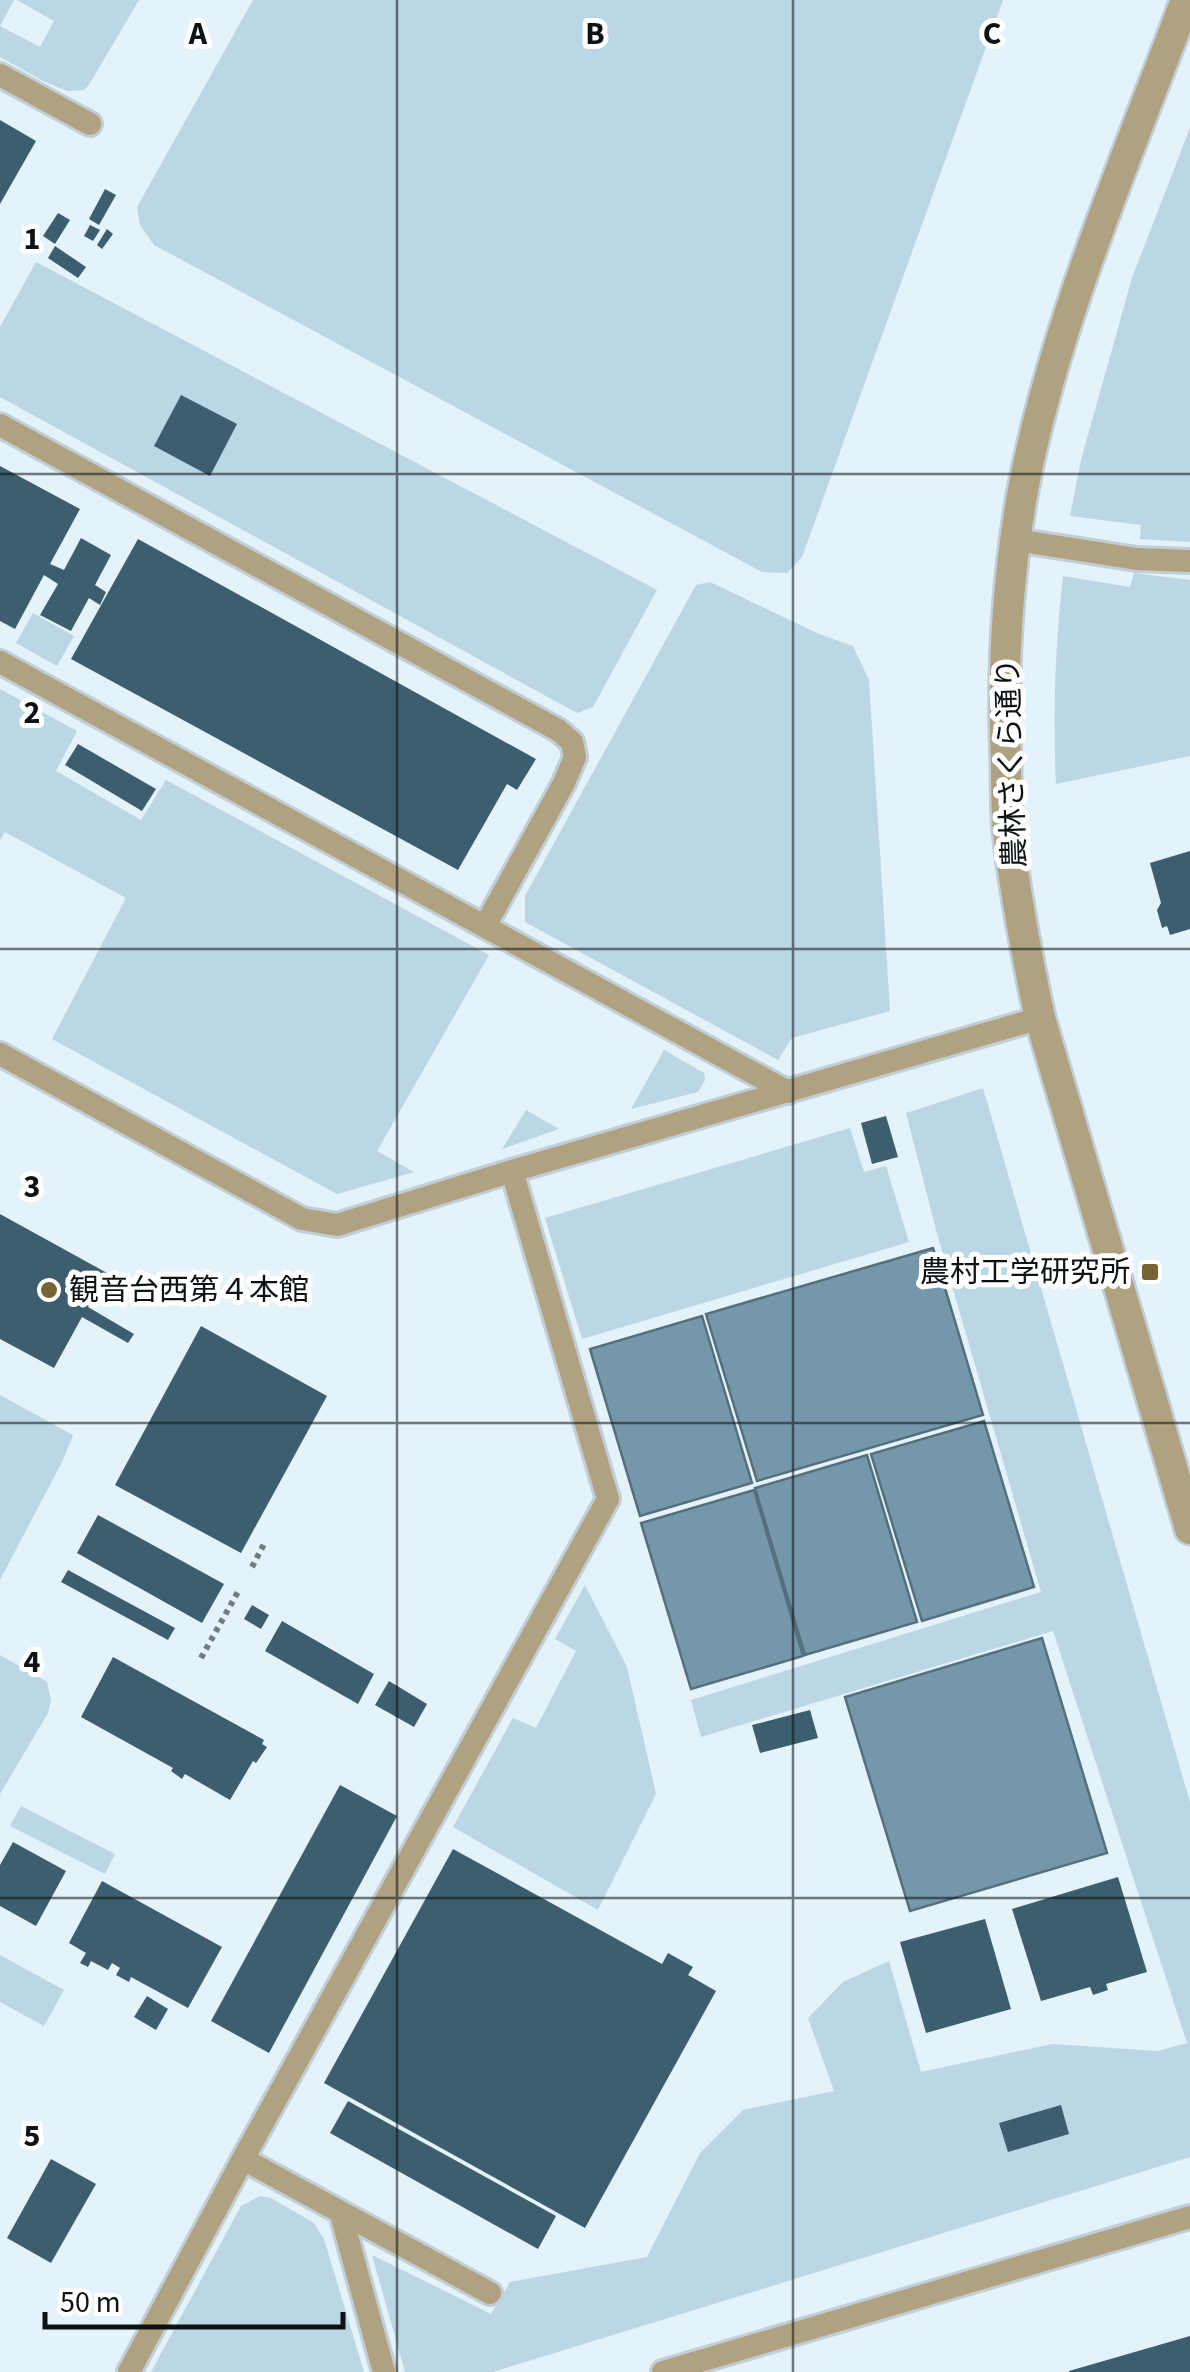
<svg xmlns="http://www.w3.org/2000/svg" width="1190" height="2372" font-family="'Source Sans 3','Noto Sans JP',sans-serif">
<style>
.green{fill:#bbd6e5}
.water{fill:#7497aa;stroke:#556f7d;stroke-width:2.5}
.building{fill:#3c5e6f}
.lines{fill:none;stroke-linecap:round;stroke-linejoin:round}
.service-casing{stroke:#c2ced5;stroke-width:28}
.tertiary-casing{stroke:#c2ced5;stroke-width:35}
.path{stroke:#727b80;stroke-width:6;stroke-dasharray:5 5;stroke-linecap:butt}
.service{stroke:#b0a281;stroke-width:22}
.tertiary{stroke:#b0a281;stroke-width:30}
.grid{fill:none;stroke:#0d1214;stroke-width:2.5;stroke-opacity:0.55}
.poi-dot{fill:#796534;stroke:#fff;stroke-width:4}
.labels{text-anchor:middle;stroke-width:10;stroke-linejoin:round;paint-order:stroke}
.street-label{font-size:30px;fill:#0d1214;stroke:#fff}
.poi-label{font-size:30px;fill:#0d1214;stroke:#fff;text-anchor:end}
.grid-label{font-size:32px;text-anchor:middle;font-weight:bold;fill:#0d1214;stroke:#fff;stroke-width:10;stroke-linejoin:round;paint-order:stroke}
</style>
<rect width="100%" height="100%" fill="#e4f2fa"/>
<g class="green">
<path d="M0,0h14l-14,26 40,21 14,-26 -37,-21h122l-49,83 -6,7 -17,1 -24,-10 -43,-24z"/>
<path d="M253,0h750l-201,557 -15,16 -25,-1 -608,-327 -14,-20 -3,-18z"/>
<path d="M1190,128v414l-50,-3 1,-14 -71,-9 11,-56 51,-182z"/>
<path d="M36,262l621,328 -64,117 -16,6 -577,-316v-70z"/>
<path d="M1134,573l56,7v176l-134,28c-3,-72 -1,-136 7,-208l67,11z"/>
<path d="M710,582l109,52 34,12 16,34 21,331 -98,27 -14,22 -253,-138v-26l171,-311z"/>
<path d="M33,613l41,23 -17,30 -41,-23z"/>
<path d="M0,689l77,42 -21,40 85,49 25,-40 323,175 -112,196 37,21 -77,22 -285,-155 74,-141 -121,-66 -5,8z"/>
<path d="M664,1050l40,23 1,7 -7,12 -67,17z"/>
<path d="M983,1088l207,714v355l-697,215h-88l-33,-117 119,59 19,-32 137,-25 53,-104 43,-43 91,-19 -26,-73 35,-36 46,-21 32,111 131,-28 106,7 29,-8 -134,-412 -352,106 -10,-37 350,-108 -102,-351 -33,-128z"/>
<path d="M526,1110l33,19 -57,20z"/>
<path d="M850,1128l14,44 22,-6 23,76 -327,97 -37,-121z"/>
<path d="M0,1395l73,40 -10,25 -63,120z"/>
<path d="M585,1585l42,82 29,127 -58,116 -145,-83 60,-109 23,10 40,-77 -21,-12z"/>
<path d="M0,1655l47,27 4,18 -3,13 -48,81z"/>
<path d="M21,1806l94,48 -10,20 -95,-48z"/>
<path d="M0,1955l64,35 -20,36 -44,-24z"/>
<path d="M260,2196l11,2 43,25 10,16 40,133h-213l90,-166z"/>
</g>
<g class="water">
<path d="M933,1248l50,167 -226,66 -51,-167z"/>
<path d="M702,1316l50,167 -112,33 -50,-167z"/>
<path d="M984,1421l50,166 -112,34 -51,-167z"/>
<path d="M867,1455l50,167 -112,33 -50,-167z"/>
<path d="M754,1490l49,166 -112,33 -50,-166z"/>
<path d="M1042,1638l65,215 -197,58 -65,-214z"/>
</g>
<g class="building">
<path d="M0,120l36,21 -36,63z"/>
<path d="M105,189l11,6 -17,30 -10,-6z"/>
<path d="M58,213l12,7 -15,24 -12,-8z"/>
<path d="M90,225l10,5 -7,11 -9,-5z"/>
<path d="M107,229l6,5 -11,15 -5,-4z"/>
<path d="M55,246l31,21 -8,11 -30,-20z"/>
<path d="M181,395l56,29 -27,52 -56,-30z"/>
<path d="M0,466l80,43 -30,55 14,6 17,-32 30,17 -16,30 11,7 -6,13 -11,-7 -18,33 -31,-16 18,-31 -14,-9 -29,54 -15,-8z"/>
<path d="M138,539l398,220 -19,31 -10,-6 -49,86 -387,-211z"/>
<path d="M78,744l78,45 -14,22 -77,-46z"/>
<path d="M1190,851v78l-20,6 -3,-9 -5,2 -5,-18 4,-7 -11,-40z"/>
<path d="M886,1116l12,41 -26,7 -11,-41z"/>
<path d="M0,1214l107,59 -19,34 46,27 -6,9 -46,-26 -28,51 -54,-29z"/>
<path d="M201,1326l126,70 -86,157 -126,-68z"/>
<path d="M98,1515l126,69 -22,39 -125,-70z"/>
<path d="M68,1570l107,58 -7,12 -107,-58z"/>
<path d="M252,1605l17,10 -8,14 -17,-10z"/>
<path d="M282,1621l92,53 -16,30 -93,-53z"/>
<path d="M113,1657l151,83 -2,4 5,3 -11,16 -3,-2 -23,39 -45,-26 -3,5 -11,-8 2,-3 -92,-51z"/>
<path d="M389,1681l38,23 -13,23 -39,-22z"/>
<path d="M810,1710l8,28 -58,15 -8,-28z"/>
<path d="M340,1785l57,31 -128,237 -58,-32z"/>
<path d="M13,1842l53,29 -30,55 -36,-20v-41z"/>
<path d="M453,1849l209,115 6,-11 25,14 -5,8 28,16 -131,237 -261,-145z"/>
<path d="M1118,1877l29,95 -41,12 2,6 -15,5 -3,-8 -49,14 -29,-92z"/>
<path d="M102,1881l120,66 -34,61 -57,-31 -2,5 -13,-7 4,-7 -8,-5 -4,7 -17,-9 -3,6 -8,-4 6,-10 -17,-10z"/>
<path d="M985,1919l26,90 -85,24 -26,-91z"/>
<path d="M147,1996l21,13 -12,21 -22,-13z"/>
<path d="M348,2101l208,115 -18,33 -208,-116z"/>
<path d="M1061,2105l8,29 -61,18 -9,-29z"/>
<path d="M51,2159l45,25 -45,79 -44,-25z"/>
<path d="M1190,2336v36h-121v-1z"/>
</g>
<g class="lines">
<defs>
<g id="service">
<path d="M0,75l90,49"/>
<path d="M0,425l558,305 14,12 3,15 -11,26 -79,143"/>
<path d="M1016,540l121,19 53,2"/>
<path d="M0,662l788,430"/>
<path d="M0,1054l302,165 35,6 175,-54 528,-153"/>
<path d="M243,2159l247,134"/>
<path d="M341,2214l43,158"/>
<path d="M129,2372l114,-213 365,-660 -96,-328"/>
<path d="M663,2372l527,-155"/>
</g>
<path id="tertiary" d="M1186,0c-59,158 -132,324 -163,490 -16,90 -21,182 -17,273 0,22 0,46 2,68 7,63 19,126 32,187l150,511"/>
</defs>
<use href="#service" class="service-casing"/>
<use href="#tertiary" class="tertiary-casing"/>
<g class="path">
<path d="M252,1567l13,-25"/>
<path d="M201,1658l38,-68"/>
</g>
<use href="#service" class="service"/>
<use href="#tertiary" class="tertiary"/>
</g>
<path class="grid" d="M397,0v2372M793,0v2372M0,474h1190M0,949h1190M0,1423h1190M0,1898h1190"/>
<g class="poi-dot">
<rect x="1140" y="1262" width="20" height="20" rx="5"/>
<circle cx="49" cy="1290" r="10"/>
</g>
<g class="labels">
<g class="street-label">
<text transform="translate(1011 763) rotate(-92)" y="10">農林さくら通り</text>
</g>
<g class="poi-label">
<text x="1130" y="1282">農村工学研究所</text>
<text x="69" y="1300" text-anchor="start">観音台西第４本館</text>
</g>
</g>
<g class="grid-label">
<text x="198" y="44">A</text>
<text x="595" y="44">B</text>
<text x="992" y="44">C</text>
<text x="32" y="249">1</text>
<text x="32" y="723">2</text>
<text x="32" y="1197">3</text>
<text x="32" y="1672">4</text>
<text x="32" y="2146">5</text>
</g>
<path d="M45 2312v15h298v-15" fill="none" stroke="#0d1214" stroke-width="5"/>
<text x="60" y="2312" font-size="30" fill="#0d1214" stroke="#ffffff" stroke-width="8" paint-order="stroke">50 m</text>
</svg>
